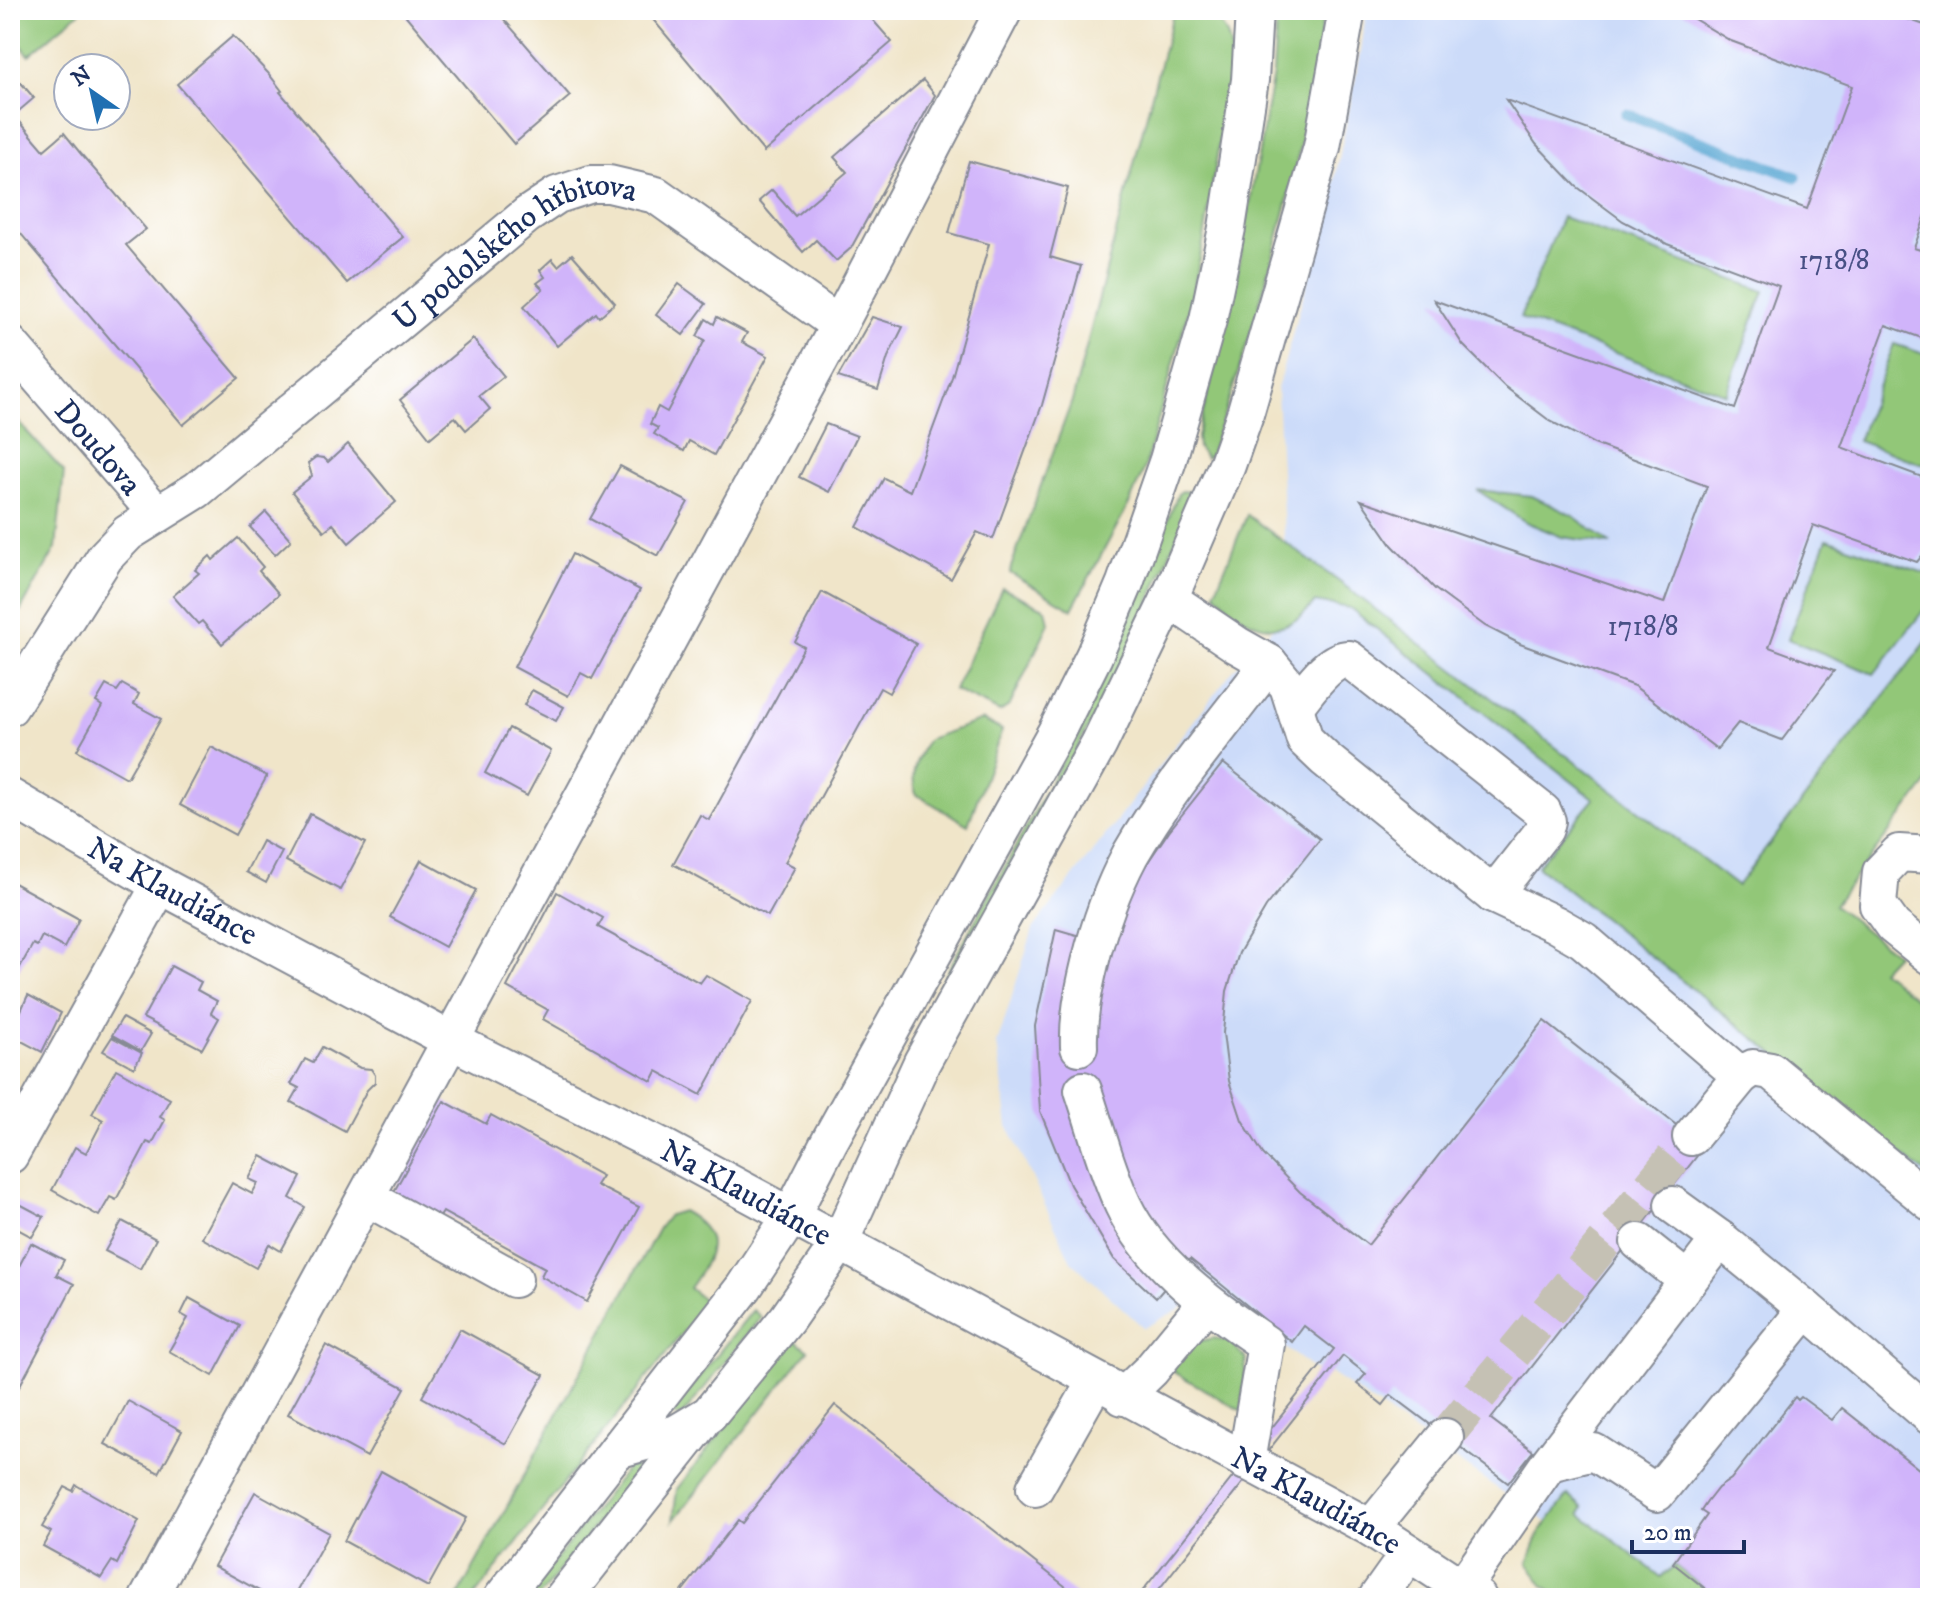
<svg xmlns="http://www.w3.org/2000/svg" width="1940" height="1608" font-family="'IM FELL DW Pica',serif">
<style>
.built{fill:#ccdbf9}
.green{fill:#92c778;stroke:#567b6b;stroke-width:2}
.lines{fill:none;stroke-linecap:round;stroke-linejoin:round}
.stream{stroke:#5ba8d4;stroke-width:11}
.building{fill:#d0b4fa}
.minor-tunnel{stroke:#c5c1b4;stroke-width:36;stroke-dasharray:36 18;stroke-linecap:butt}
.minor-casing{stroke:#868a94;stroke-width:40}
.minor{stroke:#fff;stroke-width:36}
.labels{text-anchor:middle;stroke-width:6;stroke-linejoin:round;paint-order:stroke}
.number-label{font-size:28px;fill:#485085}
.street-label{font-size:32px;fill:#1b2f5e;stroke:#fff}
</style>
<rect width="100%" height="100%" fill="#fff"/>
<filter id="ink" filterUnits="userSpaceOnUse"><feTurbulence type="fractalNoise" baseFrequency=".0125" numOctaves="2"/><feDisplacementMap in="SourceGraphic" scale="16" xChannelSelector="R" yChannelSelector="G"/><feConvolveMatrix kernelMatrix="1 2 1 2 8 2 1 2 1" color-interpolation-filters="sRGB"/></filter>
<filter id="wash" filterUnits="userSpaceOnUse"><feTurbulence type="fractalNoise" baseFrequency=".006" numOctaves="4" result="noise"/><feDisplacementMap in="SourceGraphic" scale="32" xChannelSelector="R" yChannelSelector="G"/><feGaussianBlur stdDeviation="1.8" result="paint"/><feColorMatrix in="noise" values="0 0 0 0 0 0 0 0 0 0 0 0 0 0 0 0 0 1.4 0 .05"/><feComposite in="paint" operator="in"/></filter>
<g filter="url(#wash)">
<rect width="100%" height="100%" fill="#f0e5c9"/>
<path class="built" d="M1366,10h564v627l-192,249 -144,-87 -57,66 393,312v421h-273l-327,-225 13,-17 -9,-7 -18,22 -106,-79 -66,36 -73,-67 -63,-135 -11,-82 36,-115 200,-259 85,-89 -33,-28 -8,-164 54,-191 30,-146z"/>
<g class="green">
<path d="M10,10h72l-53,45 -19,-23z"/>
<path d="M1174,10c41,0 59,15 57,56l-27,173 -12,58 -47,170 -15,35 -58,107 -62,-36 1,-6 62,-169z"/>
<path d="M1277,10h47c-20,152 -63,301 -114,445l-4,3 -8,-10 -1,-12 38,-149 38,-213z"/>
<path d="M1562,217l202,74 -38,103 -206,-76z"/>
<path d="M1894,344l36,12v111l-72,-26z"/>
<path d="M10,413l54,59 -8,76 -46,81z"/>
<path d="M1477,490l55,6 40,19 39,29 -49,-7 -36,-15z"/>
<path d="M1182,491l7,1 3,8 -60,145 -187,352 -9,-5 136,-249 49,-103 57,-146z"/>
<path d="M1247,515l94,68 396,303 193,-249v142l-96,126 62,49 -15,16 49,40v167l-393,-311 57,-67 -244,-191 -35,-6c-34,42 -69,26 -100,-10z"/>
<path d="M1827,539l103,36v27l-56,72 -86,-35z"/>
<path d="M1002,588l44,21 3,14 -39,82 -10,7 -46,-22z"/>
<path d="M982,720l20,10 -34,95 -52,-31c-7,-21 1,-37 12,-55z"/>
<path d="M682,1211c42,23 30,45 7,77l18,14 -234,296h-16l202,-370 10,-13z"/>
<path d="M753,1310l8,7 -79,99h-5l-8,-6 6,-17 16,-6z"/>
<path d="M1214,1338l16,4 16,17 -4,52 -73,-42 26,-27z"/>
<path d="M794,1339l14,11 -135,171 4,-32z"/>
<path d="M635,1466l1,7 -98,125h-12l102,-131z"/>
<path d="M1568,1495l15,13 -3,6 81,63 5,-5 2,1 7,-8 42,33h-155l-19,-13 -15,-22 11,-29z"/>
</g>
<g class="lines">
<path class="stream" d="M1626,114l170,63"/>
</g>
<g id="blocks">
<g class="building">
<path d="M401,10h95l74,86 -56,48z"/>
<path d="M645,10h219l28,32 -128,110z"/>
<path d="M1679,10h203l48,17v176l-16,45 16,5v88l-44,-16 -45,122 89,33v66l-13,16 -104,-37 -44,122 65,24 -52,69 -44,-17 -21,26 -83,-63 -114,-42 -35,-18 -50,-37 -43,-44 -31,-45 303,103 43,-117 -113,-42 -44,-23 -46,-35 -41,-41 -29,-45 301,109 44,-123 -112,-42 -44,-23 -47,-35 -40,-42 -30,-44 301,109 45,-123 -121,-45z"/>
<path d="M233,36l35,37 14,18 -2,1 123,145 -56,46 -170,-199z"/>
<path d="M10,70l24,28 -20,17 30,35 20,-17 17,21 65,75 -20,16 113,133 -56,47 -173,-204z"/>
<path d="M923,80l12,15 -84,153 -15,13 -20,-21 -13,12 -44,-51 13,-11 23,26 52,-44 -13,-15z"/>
<path d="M969,161l99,27 -18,69 31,9 -39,139 -49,134 -16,-7 -26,47 -94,-52 27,-49 26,13 42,-114 37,-133 -40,-11z"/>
<path d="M572,254l43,49 -16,14 -3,-4 -39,33 -33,-40 19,-17 -6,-6 8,-6 -5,-7 12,-11 6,7z"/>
<path d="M679,284l27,20 -23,31 -27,-20z"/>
<path d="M717,317l30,16 -5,9 26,14 -54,99 -25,-14 -5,10 -30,-17 4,-6 -8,-4 8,-17 9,5 38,-72 -8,-4 9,-17 8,5z"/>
<path d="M872,317l31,10 -15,30 -10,33 -40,-13z"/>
<path d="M473,339l31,37 -25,20 11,13 -24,21 -11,-13 -25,21 -30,-38z"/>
<path d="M826,424l31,12 -28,56 -30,-15z"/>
<path d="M348,444l48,58 -47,41 -16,-19 -9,7 -32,-39 20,-16 -4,-13 8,-6 8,1 4,4z"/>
<path d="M620,466l68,36 -30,54 -68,-37z"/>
<path d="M266,512l25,28 -16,15 -25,-28z"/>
<path d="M238,538l25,29 -4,4 20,23 -57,50 -20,-23 -4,3 -25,-28 26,-23 -4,-3 15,-14 3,4z"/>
<path d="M572,554l68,36 -48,89 -11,-6 -13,23 -54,-29z"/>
<path d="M822,592l94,52 -27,49 -9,-5 -95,174 10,5 -27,49 -95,-52 27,-49 9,5 95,-173 -9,-5z"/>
<path d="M122,684l17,10 -5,10 27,15 -34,59 -50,-28 25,-44 -6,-4 10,-17 11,6z"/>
<path d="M532,690l32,17 -8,14 -32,-16z"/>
<path d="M509,728l42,23 -24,45 -42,-23z"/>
<path d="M211,747l56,29 -32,59 -55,-30z"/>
<path d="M1223,763l97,76 -54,68 -27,46 -12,38 -4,42 6,48 13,39 21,34 37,38 68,53 176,-224 160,126 -213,272 42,32 -25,32 -117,-88 -8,10 -26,-21 9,-10 -23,-18 -191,242h-15l197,-249 -30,-23 -12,16 -102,-83 -34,39 -42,-39 -44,-74 -30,-74 -5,-85 21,-97 55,16 15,-41 18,-36 25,-37z"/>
<path d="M310,814l55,29 -25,47 -54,-29z"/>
<path d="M262,841l20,11 -16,31 -20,-11z"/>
<path d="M421,860l55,30 -31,57 -55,-30z"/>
<path d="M10,881l69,38 -15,29 -22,-12 -5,10 -4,-2 -19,34 -4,-2z"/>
<path d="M557,892l46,26 -5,9 102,56 6,-8 46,26 -51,94 -44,-24 -5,10 -109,-62 5,-9 -41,-23z"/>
<path d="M171,966l30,16 -4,8 20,11 -6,12 8,5 -17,31 -59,-31z"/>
<path d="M28,995l33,18 -19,39 -32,-17z"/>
<path d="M122,1018l29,16 -10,17 -29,-16z"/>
<path d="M112,1037l30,16 -8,15 -31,-17z"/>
<path d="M322,1047l38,21 11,1 4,6v7l-8,8 -22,41 -54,-29 8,-14 -8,-4 14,-25 8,4z"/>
<path d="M116,1069l54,30 -10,18 5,3 -13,24 -5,-2 -31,58 -6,-3 -11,19 -47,-26 23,-43 11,6 17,-33 -11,-6z"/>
<path d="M444,1101l42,23 5,-9 111,61 -6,9 43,22 -52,95 -46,-26 4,-8 -102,-56 -5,8 -46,-25z"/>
<path d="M261,1156l40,21 -11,21 15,9 -24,44 -12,-7 -13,24 -54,-30 30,-55 20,11 6,-11 -9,-4z"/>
<path d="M14,1201l30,16 -12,20 -22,-12v-17z"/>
<path d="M122,1221l34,18 -16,30 -35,-18z"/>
<path d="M31,1243l33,17 -8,15 18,9 -64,120v-132l5,2z"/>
<path d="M189,1298l51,28 -27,50 -44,-25 19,-33 -7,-4z"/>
<path d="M460,1329l84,46 -38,69 -84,-47z"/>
<path d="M326,1345l79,43 -38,69 -79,-43z"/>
<path d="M1795,1397l3,3 3,-3 31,23 10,-12 88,70v120h-213l-44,-35 34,-48 -6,-4 6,-9 11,-14 13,-9z"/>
<path d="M128,1401l54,30 -23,42 -54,-29z"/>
<path d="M835,1405l245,193h-242l-4,-3 -2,3h-155l61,-78 4,3z"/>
<path d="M381,1471l85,47 -38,69 -84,-46z"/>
<path d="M76,1485l63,36 -22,43 -5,-3 -11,17 -58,-32 8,-14 -9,-5 23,-40 8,4z"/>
<path d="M255,1492l74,41 -36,65h-21l-58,-32z"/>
</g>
</g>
</g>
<g filter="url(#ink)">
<use href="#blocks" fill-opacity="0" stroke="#868a94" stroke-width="2"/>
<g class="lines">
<path class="minor-tunnel" d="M1445,1437l246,-300"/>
<defs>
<g id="minor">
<path id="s1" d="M10,344l147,170"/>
<path d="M1169,599l68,46 32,18 19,23 17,54 20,19 168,136 62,29 28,16 158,136 -50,61"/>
<path d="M1295,706c14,-16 32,-47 54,-47l194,153 4,9 -2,8 -52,66"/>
<path id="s2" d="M10,707l95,-150 23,-24 69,-43 330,-275 30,-20 34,-11h18l47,11 183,130"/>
<path id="s3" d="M10,797l150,88 290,155 213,107 708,381 107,70"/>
<path d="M1930,855l-31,-2 -18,19 -3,33 15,21 37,30"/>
<path d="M1079,1047c-1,-29 4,-55 11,-84 9,-37 22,-74 40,-108 39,-68 92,-129 139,-192"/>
<path d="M1741,1076l12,-8 18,3 159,131"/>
<path d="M1083,1090c13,38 23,79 40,115 28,59 91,104 143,139l-20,118"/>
<path d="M10,1155l150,-270"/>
<path d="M368,1198l146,81"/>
<path d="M1673,1205l47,34"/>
<path d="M1639,1242l49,39"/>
<path d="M1806,1309l124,107"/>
<path d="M1123,1397l28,-27 55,-67"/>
<path d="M617,1450l60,-17 32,-19 78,-95 52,-75 83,-182 177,-318 70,-145 58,-134 18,-51 77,-267 25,-137"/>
<path d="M1035,1488l60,-106"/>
<path d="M1371,1528l74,-91"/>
<path d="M1463,1587l86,-124 171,-224 86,70 -149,184 -63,-41 -45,11"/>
<path d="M148,1598l691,-1273 165,-315"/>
<path d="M502,1598l242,-311 47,-71 38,-74 227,-410 38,-76 31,-73 43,-123 40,-140 19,-92 23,-148 4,-70"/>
<path d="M563,1598l138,-175"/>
<path d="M1377,1598l32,-45"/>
</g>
</defs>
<use href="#minor" class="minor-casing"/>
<use href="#minor" class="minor"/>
</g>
</g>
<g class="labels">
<g class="number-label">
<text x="1834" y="269">1718/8</text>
<text x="1643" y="635">1718/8</text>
</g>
<g class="street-label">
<text dy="11" stroke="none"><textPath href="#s2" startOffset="696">U podolského hřbitova</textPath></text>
<text dy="11" stroke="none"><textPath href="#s1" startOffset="136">Doudova</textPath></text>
<text dy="11" stroke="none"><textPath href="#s3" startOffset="188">Na Klaudiánce</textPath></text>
<text dy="11" stroke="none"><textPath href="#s3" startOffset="836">Na Klaudiánce</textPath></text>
<text dy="11" stroke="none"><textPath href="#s3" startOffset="1484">Na Klaudiánce</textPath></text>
</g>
</g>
<rect width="1940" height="1608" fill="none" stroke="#fff" stroke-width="40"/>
<g transform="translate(92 92) rotate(326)"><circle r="38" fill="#ffffff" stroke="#a4acbf" stroke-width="2"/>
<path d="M0-6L14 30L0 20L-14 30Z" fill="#1f6fb2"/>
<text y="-12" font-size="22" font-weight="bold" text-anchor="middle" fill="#1b2f5e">N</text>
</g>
<path d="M1632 1540v12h112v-12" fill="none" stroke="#1b2f5e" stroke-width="4"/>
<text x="1644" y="1540" font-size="24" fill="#1b2f5e" stroke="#ffffff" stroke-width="6" paint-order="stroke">20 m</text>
</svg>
